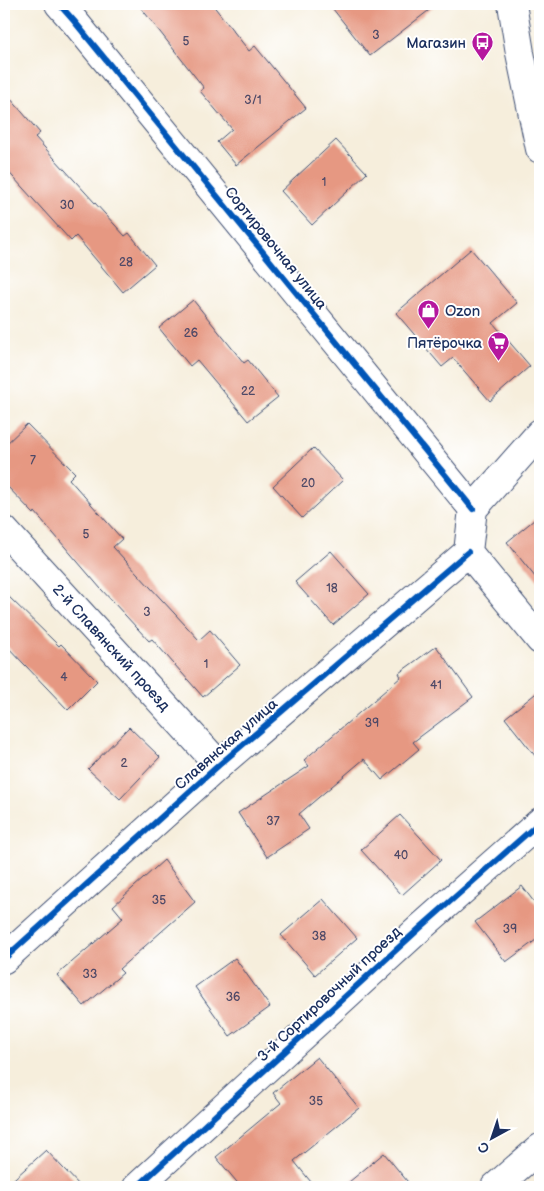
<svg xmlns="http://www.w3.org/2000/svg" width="544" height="1191" font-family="'Balsamiq Sans',sans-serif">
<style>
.building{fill:#e69882}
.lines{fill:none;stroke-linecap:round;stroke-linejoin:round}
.minor-casing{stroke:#3c4c71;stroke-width:30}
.major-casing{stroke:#3c4c71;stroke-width:30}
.minor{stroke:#fff;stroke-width:28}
.major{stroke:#fff;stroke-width:28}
.cycleway-casing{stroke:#fff;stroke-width:9}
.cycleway{stroke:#0057b8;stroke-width:6}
.labels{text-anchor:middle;stroke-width:4;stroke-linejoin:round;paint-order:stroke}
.number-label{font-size:12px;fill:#4e4967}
.poi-label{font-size:15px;fill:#1b2f5e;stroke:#fff;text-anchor:end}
.street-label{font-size:15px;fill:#1b2f5e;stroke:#fff}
</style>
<rect width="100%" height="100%" fill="#fff"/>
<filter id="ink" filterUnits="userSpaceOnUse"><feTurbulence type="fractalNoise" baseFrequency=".02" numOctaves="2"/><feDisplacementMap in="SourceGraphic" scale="10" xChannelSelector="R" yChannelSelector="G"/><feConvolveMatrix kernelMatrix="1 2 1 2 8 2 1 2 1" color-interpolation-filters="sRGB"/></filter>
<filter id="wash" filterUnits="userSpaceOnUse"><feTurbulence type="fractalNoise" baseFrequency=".0096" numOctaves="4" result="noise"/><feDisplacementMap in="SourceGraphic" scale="20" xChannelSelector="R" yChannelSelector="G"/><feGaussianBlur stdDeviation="1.12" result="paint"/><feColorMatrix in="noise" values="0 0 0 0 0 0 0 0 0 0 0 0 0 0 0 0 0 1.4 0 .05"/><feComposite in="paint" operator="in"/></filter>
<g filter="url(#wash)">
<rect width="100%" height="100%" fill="#f6eedc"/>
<g id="blocks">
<g class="building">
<path d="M138,4h74l37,47 6,-5 51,62 -70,57 -19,-23 15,-13 -32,-38 4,-3z"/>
<path d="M329,4h108l-67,52z"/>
<path d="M4,91l36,42 -5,4 90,99 4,-3 26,32 -32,27 -47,-56 -5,5 -67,-74z"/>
<path d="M336,140l31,33 -55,52 -31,-34z"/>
<path d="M471,249l46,54 -24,20 37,43 -40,35 -37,-43 -11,9 -46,-54z"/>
<path d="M193,300l51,63 4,-3 30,37 -30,24 -51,-61 -7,6 -31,-38z"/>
<path d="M27,424l48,49 -6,6 53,60 -9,8 86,93 11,-10 30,35 -37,32 -51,-58 -3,2 -48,-52 -66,-77 -1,2 -30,-31v-37z"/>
<path d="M313,448l30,32 -41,38 -29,-32z"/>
<path d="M540,515v68l-33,-41z"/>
<path d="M331,551l38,43 -36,31 -38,-43z"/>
<path d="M4,592l55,54 2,-2 36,37 -29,29 -64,-67z"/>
<path d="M436,646l37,51 -60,45 6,7 -37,31 -18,-21 -65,55 10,15 -42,28 -29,-44 71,-47 -5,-6 97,-83 -2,-4z"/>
<path d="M540,690v72l-35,-44z"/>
<path d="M129,727l31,30 -40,42 -32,-30z"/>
<path d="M400,815l41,45 -39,35 -41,-45z"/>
<path d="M164,860l31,42 -76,67 4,4 -39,33 -27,-31 66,-57 -10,-12z"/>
<path d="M522,886l18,24v27l-34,25 -31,-40z"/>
<path d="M323,899l34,39 -42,37 -34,-40z"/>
<path d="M235,958l35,49 -40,29 -35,-49z"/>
<path d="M317,1057l42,51 -65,53 21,26h-74l-25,-30 65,-54 -8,-10z"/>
<path d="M46,1150l35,37h-76z"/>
<path d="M384,1153l28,34h-69z"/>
</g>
</g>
</g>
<g filter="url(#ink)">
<use href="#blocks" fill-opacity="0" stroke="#3c4c71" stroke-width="1"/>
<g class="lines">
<defs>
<g id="minor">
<path d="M59,4l15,17 399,488"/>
<path d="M540,433l-67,76 -5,43 72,88"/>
<path id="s1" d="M4,530l215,235"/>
<path d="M4,959l215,-194 249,-213"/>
<path d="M137,1187l283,-259 120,-106"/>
<path d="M495,1187l45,-39"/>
</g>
<path id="major" d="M512,4l8,49 20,96"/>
</defs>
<use href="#minor" class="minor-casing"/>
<use href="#major" class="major-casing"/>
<use href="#minor" class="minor"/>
<use href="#major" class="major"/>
<defs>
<g id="cycleway">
<path d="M59,4l15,17 399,488"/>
<path d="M4,959l215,-194 249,-213"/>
<path d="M137,1187l283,-259 120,-106"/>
</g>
</defs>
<use href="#cycleway" class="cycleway-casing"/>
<use href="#cycleway" class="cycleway"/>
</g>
</g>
<defs>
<symbol id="bus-pin" viewBox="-11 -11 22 30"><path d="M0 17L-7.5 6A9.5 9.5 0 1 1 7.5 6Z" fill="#b5179e" stroke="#fff"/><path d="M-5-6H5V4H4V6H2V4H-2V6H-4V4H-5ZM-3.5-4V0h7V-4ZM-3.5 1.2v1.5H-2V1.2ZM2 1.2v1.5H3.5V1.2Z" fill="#fff"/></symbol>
<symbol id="shop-pin" viewBox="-11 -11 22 30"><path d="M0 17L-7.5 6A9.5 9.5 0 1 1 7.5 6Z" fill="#b5179e" stroke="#fff"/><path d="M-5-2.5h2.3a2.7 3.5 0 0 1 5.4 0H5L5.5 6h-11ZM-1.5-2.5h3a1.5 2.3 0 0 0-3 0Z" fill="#fff"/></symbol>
<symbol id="supermarket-pin" viewBox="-11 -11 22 30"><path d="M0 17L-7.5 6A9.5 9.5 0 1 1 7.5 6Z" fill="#b5179e" stroke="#fff"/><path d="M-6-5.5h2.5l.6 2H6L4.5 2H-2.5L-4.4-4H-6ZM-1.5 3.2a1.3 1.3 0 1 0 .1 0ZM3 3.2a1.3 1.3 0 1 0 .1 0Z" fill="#fff"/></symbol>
</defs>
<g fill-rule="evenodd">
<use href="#bus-pin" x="470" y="30" width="25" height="34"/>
<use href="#shop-pin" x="416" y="298" width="25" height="34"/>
<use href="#supermarket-pin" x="486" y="330" width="25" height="34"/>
</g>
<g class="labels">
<g class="number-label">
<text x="376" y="39">3</text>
<text x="186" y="45">5</text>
<text x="253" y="104">3/1</text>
<text x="324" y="186">1</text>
<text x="67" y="209">30</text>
<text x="126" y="266">28</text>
<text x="191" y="337">26</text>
<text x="248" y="395">22</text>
<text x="33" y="464">7</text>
<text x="308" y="487">20</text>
<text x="86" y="538">5</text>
<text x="332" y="592">18</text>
<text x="147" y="616">3</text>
<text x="206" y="668">1</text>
<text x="64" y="681">4</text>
<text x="436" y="689">41</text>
<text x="372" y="727">39</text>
<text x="124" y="767">2</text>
<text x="273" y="825">37</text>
<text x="401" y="859">40</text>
<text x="159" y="904">35</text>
<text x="510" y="933">39</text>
<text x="319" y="940">38</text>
<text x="90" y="978">33</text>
<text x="233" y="1001">36</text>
<text x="316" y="1105">35</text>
</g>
<g class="poi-label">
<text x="466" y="48">Магазин</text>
<text x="445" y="316" text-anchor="start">Ozon</text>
<text x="482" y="348">Пятёрочка</text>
</g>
<g class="street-label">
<text transform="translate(276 248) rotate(51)" y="5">Сортировочная улица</text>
<text dy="5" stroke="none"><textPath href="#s1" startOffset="159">2-й Славянский проезд</textPath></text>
<text transform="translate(226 744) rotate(-41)" y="5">Славянская улица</text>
<text transform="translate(329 994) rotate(-43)" y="5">3-й Сортировочный проезд</text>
</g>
</g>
<rect width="544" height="1191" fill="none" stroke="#fff" stroke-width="20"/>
<g transform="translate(492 1138) rotate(220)" stroke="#ffffff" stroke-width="4" paint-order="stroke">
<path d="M0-4L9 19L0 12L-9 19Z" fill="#1b2f5e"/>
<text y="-8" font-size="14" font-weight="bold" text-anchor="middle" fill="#1b2f5e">С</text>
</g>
</svg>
